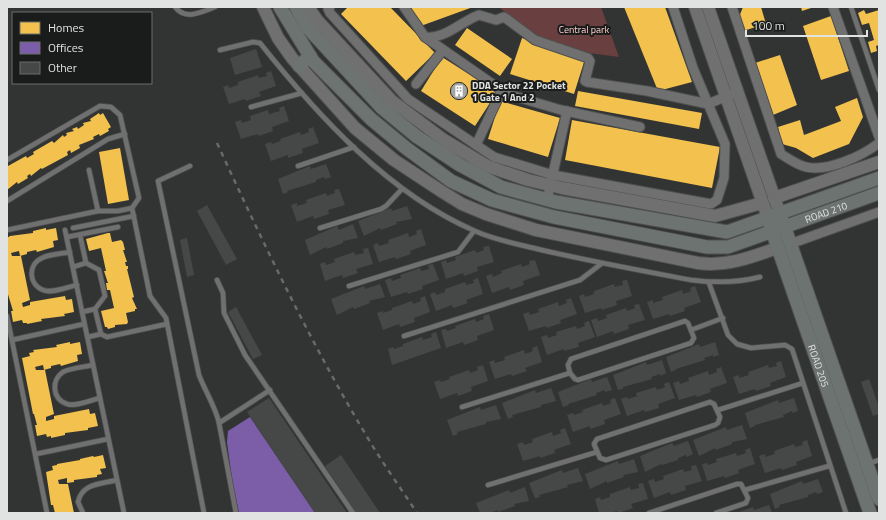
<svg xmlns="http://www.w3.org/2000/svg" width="886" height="520" font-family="'Titillium Web',sans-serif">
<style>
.green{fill:#6a3f3f}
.homes{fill:#f2c14e}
.offices{fill:#7b5ea7}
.building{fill:#464847}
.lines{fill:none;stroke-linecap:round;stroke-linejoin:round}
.service-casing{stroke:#4e504f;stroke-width:6}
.minor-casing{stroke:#4e504f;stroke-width:11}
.tertiary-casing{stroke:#4e504f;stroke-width:14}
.secondary-casing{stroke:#4e504f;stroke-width:15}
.service{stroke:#6f706f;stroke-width:4.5}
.minor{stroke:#6f706f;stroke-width:9}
.tertiary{stroke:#6f706f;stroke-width:12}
.secondary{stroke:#6d7370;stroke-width:13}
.rail{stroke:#686a69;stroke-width:2.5;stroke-dasharray:5 5;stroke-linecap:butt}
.labels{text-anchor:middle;stroke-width:4;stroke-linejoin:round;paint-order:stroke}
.park-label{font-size:10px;fill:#fbcdcb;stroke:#1a1c1b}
.poi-label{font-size:10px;font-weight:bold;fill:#e1e3e2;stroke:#1a1c1b;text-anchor:start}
.street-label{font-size:10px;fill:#e1e3e2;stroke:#1a1c1b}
</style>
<rect width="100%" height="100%" fill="#323433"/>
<path class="green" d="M499,7h102l18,50 -38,-5 -46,-14z"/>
<g class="homes">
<path d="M348,7h42l45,46 -29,28 -65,-67z"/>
<path d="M411,7h62l-55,20z"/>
<path d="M624,7h41l27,75 -34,9z"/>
<path d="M743,7h18l5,17 -23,7 -4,-14z"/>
<path d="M801,7h13l-12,4z"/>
<path d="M864,10l2,4 13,-4v35l-3,1 1,5 -6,2 -3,-11 6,-2 -5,-17 -7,2 -4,-12z"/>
<path d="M831,16l18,55 -28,9 -18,-54z"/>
<path d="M467,28l45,31 -12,17 -45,-31z"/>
<path d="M522,38l63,21 -11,35 -64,-20z"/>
<path d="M780,55l17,50 -24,10 -18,-52z"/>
<path d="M442,57l55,35 -22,34 -54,-35z"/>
<path d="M578,91l124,22 -3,16 -124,-23z"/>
<path d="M857,98l6,19 -14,27 -36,14 -17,-10 -14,-4 -4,-17 22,-7 4,15 37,-14 -6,-14z"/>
<path d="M500,101l60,17 -12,39 -60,-18z"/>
<path d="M99,113l1,2 3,-2 8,14 -3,2 1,2 -9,5 -1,-2 -6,3 1,2 -15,6 1,3 -9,5 -1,-3 -3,2 1,3 -26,14 -1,-1 -10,8 -1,-2 -3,2 1,2 -10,6 -1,-2 -10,8 1,-24 18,-10 1,2 7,-4 -1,-2 19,-11 2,2 9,-8 1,2 3,-2 -1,-2 8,-2 -2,-2 5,-2 1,2 6,-4 -1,-2 8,-2 -1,-2z"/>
<path d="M572,120l148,27 -8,41 -147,-28z"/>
<path d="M120,148l9,52 -21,4 -9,-52z"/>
<path d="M46,228v2l10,-2 2,12 -5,1 1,6 -17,5 -1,-2 -9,2v2l-7,2 -1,-5 -8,2 1,3h9l9,44 -8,3 1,4 7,-2v-3l35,-6 1,4 6,-1 2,13 -10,2 1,2 -24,3 1,2 -15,3v-1h-4l-1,-3 -9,2 -2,-11h2l-6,-20v-53l3,-2 23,-3v-2z"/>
<path d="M108,233h2l2,9 9,-2 2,2 2,8h-2l4,12h-2l1,4h2v3h-1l7,28 -2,1 5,11h-2v2l-9,2 2,9 -1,2 -12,1v2l-7,2 -1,-2h-2l-4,-16 13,-3 -4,-18h-3l-1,-7h2l-4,-12h2l-5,-23 -12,3 -3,-12z"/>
<path d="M70,342v2l10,-2 2,12 -5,1 1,6 -17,5 -1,-2 -9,2v2l-7,2 -1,-5 -8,2 1,3h9l9,44 -8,3v4l8,-2v-3l35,-7 1,5 5,-1 3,13 -10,2v2l-23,3v2l-14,3v-2l-4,1 -1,-3 -9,2 -2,-11h2l-3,-11h-1l-11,-56 8,-2 -1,-3 5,-1 -1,-2 24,-3 -1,-2z"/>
<path d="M103,455l3,13 -6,1 2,5 -5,1v2l-23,3v2l-7,1v-5l-9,2 1,4h9l6,29h-19l-2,-8h-2l-5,-33 7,-2 -1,-4 5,-1v-1l23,-4v-1l13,-3 1,1z"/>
</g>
<path class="offices" d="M250,417l65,96h-76l-7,-34 -5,-37 1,-11z"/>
<g class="building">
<path d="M256,49l6,18 -27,8 -5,-17z"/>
<path d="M271,71l5,15 -17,6 2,4 -15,5 -1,-2 -16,5 -6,-17 5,-2 1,3 9,-3v-3l20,-7 1,3 8,-2 -1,-3z"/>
<path d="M284,106l5,15 -17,6 1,4 -14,5 -1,-2 -17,5 -6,-17 6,-2 1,3 9,-3 -1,-4 18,-6 1,4 11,-3 -1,-3z"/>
<path d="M313,127l6,16 -17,6 1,4 -15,5v-3l-17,6 -6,-17 6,-2 1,2 9,-3 -1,-2 20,-7 1,3 8,-3 -1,-3z"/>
<path d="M326,164l5,13 -6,2 -1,-2 -8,3v2l-29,9 1,1 -5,2 -5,-15 32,-13 1,3z"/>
<path d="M339,189l6,16 -17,5 1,4 -15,5 -1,-3 -16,6 -6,-17 6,-2v3l10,-3 -1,-3 20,-7 1,3 8,-3 -1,-3z"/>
<path d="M207,205l30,54 -11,6 -29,-54z"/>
<path d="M407,206l5,13 -16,3 1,2 -16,6 -1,-2 -16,8 -6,-15 33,-13 1,3z"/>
<path d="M353,224l5,14 -15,3v2l-16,6 -1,-2 -16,8 -5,-15 32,-14 2,4z"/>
<path d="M421,229l5,16 -16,6 1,3 -15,5 -1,-2 -16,5 -6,-17 5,-2 1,3 10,-3 -1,-3 20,-7 1,4 8,-3 -1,-3z"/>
<path d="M187,238l7,37 -7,2 -7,-37z"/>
<path d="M489,246l5,16 -17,5 1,4 -14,5 -1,-3 -17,6 -5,-17 5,-2 1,3 9,-3 -1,-3 20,-7 1,3 8,-3 -1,-3z"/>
<path d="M368,248l5,16 -17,5 2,4 -15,5 -1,-3 -17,6 -5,-17 5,-2 1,3 9,-3 -1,-3 20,-7 1,3 9,-2 -1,-4z"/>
<path d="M535,260l5,15 -17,6 1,4 -14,5 -1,-3 -17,6 -6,-17 6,-2 1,3 9,-4 -1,-2 20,-7 1,3 8,-3 -1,-3z"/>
<path d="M433,264l6,16 -17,6 1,3 -15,5 -1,-2 -16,5 -6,-17 6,-2 1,3 9,-3 -1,-3 20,-7 1,3 8,-2 -1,-4z"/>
<path d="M478,278l5,16 -17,6 2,3 -15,5 -1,-3 -16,6 -6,-17 5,-2 1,3 9,-3v-3l20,-7 1,3 8,-2 -1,-3z"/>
<path d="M627,280l5,16 -16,5 1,4 -15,5 -1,-2 -16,5 -6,-17 5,-2 1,3 9,-3v-3l20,-7 1,3 8,-2 -1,-4z"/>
<path d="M380,284l5,13 -16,4 1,2 -16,6 -1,-2 -16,8 -6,-16 33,-13 1,3z"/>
<path d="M695,286l6,16 -17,6 1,3 -15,5 -1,-2 -16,5 -6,-17 6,-2v3l10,-3 -1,-3 20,-7 1,4 8,-3 -1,-3z"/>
<path d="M425,296l5,16 -16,6 1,4 -15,5 -1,-3 -16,6 -6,-17 6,-2v2l9,-3v-2l20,-7 1,3 8,-3 -1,-3z"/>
<path d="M571,298l6,16 -17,6 1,3 -14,5 -1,-2 -17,5 -6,-17 6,-2 1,3 9,-3 -1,-3 20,-7 1,4 8,-3 -1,-3z"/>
<path d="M639,304l6,16 -17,5 1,4 -15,5 -1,-3 -16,6 -6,-17 6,-2 1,3 9,-3 -1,-3 20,-7 1,3 8,-3 -1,-3z"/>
<path d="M236,307l26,48 -9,4 -25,-47z"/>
<path d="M489,314l5,16 -17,6 1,4 -14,5 -1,-3 -17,6 -5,-18 5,-1 1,2 9,-3 -1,-2 20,-7 1,3 8,-3 -1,-3z"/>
<path d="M589,321l6,16 -17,6 1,4 -15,4v-2l-17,6 -6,-18 6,-2 1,3 9,-3 -1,-3 20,-6 1,3 8,-3 -1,-3z"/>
<path d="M436,332l5,16 -49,17 -4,-16 5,-2 1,2 9,-3v-2l19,-7 1,3 9,-3 -1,-3z"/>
<path d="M715,342l4,13 -6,2v-2l-9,3 1,2 -29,9v1l-5,2 -5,-15 33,-13 1,3z"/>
<path d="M537,346l5,16 -17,6 2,3 -15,5 -1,-2 -16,5 -6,-17 5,-2 1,3 10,-3 -1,-3 20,-7 1,4 8,-3 -1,-3z"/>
<path d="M662,360l4,13 -6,3v-2l-9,3 1,2 -29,8v2l-5,1 -5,-15 33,-13 1,3z"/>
<path d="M781,361l5,16 -16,6 1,3 -15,5 -1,-2 -16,5 -6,-17 6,-2v3l10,-3 -1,-3 20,-7 1,3 8,-2 -1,-3z"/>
<path d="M483,365l5,16 -17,6 1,4 -14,5 -1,-3 -17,6 -6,-17 6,-2 1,2 9,-3 -1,-2 20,-7 1,3 8,-3 -1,-3z"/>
<path d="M721,367l6,16 -17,6 1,3 -14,5 -1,-2 -17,5 -6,-17 6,-2 1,3 9,-3 -1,-3 20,-7 1,4 8,-3 -1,-3z"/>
<path d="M607,377l5,13 -7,2v-2l-9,3 1,2 -29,9 1,1 -6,2 -5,-15 33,-13 1,3z"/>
<path d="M869,379l10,28v7l-6,2 -12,-34z"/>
<path d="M669,382l6,16 -17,6 1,4 -14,4 -1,-2 -17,6 -6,-17 6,-2 1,2 9,-3 -1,-3 20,-6 1,3 8,-3 -1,-3z"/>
<path d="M551,388l5,13 -15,4v2l-29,8 1,2 -5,2 -6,-16 33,-13 1,3z"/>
<path d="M269,398l78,115h-32l-68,-101z"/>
<path d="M615,398l6,16 -17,6 1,4 -15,5v-3l-17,6 -6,-17 6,-2 1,2 9,-3 -1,-2 20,-7 1,3 8,-3 -1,-3z"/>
<path d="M794,398l4,13 -6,2v-2l-9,4 1,2 -29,8v1l-5,2 -5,-15 33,-13 1,3z"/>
<path d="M496,405l5,14 -15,3v2l-29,8 1,2 -5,2 -6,-16 33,-13 1,3z"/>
<path d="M742,425l5,14 -15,3v2l-16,6 -1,-2 -16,8 -6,-16 33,-13 1,3z"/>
<path d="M565,428l6,16 -17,6 1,3 -15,5v-2l-17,5 -6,-17 6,-2 1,3 9,-3 -1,-3 20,-7 1,4 8,-3 -1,-3z"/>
<path d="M807,440l5,16 -16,6 1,3 -15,5 -1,-2 -16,5 -6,-17 6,-2v3l10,-3 -1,-3 20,-7 1,3 8,-2 -1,-3z"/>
<path d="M688,441l5,13 -6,3 -1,-2 -8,3v2l-16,5 -1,-1 -16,8 -5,-16 32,-13 2,3z"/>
<path d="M750,448l5,16 -17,6 1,3 -14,5 -1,-2 -17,5 -5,-17 5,-1 1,2 9,-3 -1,-3 20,-6 1,3 9,-3 -1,-3z"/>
<path d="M341,455l39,58h-24l-31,-47z"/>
<path d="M634,459l4,13 -15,3 1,2 -17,6v-2l-17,8 -5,-15 33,-13 1,3z"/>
<path d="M696,465l6,16 -17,5 1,4 -15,5 -1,-3 -16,6 -6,-17 6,-2 1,3 9,-3 -1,-3 20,-7 1,3 8,-2 -1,-4z"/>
<path d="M578,468l5,13 -16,4 1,2 -29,8 1,2 -5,1 -6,-15 33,-13 1,3z"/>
<path d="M818,479l5,13 -6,2 -1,-2 -8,3v2l-29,8 1,2 -5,2 -5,-15 32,-13 1,3z"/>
<path d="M643,483l5,16 -17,5 2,4 -15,5 -1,-2 -7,2h-11l-4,-14 5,-2 1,3 9,-3v-3l20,-7 1,3 8,-2 -1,-4z"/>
<path d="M525,487l4,14 -15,3 1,2 -17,6v-2l-8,3h-10l-4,-10 33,-13 1,3z"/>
<path d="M769,505l3,8h-36l17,-6 1,3z"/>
</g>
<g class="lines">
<defs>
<g id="service">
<path d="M175,7c11,14 26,5 40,0"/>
<path d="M851,7l28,83"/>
<path d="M220,50l33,-8 7,1c58,73 129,151 215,188 22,10 47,14 71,20 48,11 97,20 145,29 24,3 46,3 69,-3"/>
<path d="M251,107l51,-14"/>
<path d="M7,160l93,-54 11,1 9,8 19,83 -7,10 18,88 16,22 38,195"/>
<path d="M190,166l-32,15 41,194c6,16 17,33 20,48l51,-33"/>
<path d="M298,166l56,-19"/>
<path d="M89,170l9,41"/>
<path d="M7,201l101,-62 17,-5"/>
<path d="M73,228l61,-12"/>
<path d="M320,228l61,-19 5,-3 16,-17"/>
<path d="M7,230l91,-19h20l14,-3"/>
<path d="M65,230l59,283"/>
<path d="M80,235l6,28 13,7 6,26 -10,13 6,25"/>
<path d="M67,237l51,-10"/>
<path d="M70,252c-9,2 -20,2 -28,6 -14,6 -14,26 1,32 9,4 24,-3 34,-5"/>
<path d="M73,267l13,-4"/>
<path d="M217,280l6,13 1,20 21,42 108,158"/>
<path d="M709,283l19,52 9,9 14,4 34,-3 7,4 54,164"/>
<path d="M349,286l109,-34 16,-21"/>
<path d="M82,312l13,-3"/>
<path d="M7,316l40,197"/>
<path d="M685,321l3,2 6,15 -3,5 -113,37 -3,-1 -5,-6 -2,-8 3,-6z"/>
<path d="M691,330l32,-12"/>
<path d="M404,336l176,-56 21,-16"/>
<path d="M88,337l13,-3 6,3 60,-13"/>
<path d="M12,340l72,-16"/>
<path d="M93,365c-9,2 -22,3 -30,7 -12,8 -11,27 4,32 9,3 24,-4 33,-6"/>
<path d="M710,402l4,2 6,13 -2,6 -3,2 -109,35 -6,-2 -6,-14 3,-5z"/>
<path d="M462,407l108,-34"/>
<path d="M718,410l85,-27"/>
<path d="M219,423l17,90"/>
<path d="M36,454l72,-15"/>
<path d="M867,464l12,-4"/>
<path d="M488,485l109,-33"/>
<path d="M745,490l84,-24"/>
<path d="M83,513l-5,-11c4,-19 23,-18 39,-22"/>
<path d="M649,513l88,-29h4l7,14 -2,5 -30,10"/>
</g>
<g id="minor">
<path d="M330,7l-2,2 2,4 78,86 86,58 59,18 158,29 6,-4 7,-22 1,-34 -32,-76 -20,-61"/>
<path d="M404,7l21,30c19,3 37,-16 54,-22l17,5 8,-3 31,23 53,18 2,3 -5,20 2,1 60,9 61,13 24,-10"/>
<path d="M732,7l49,147c8,5 16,11 25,13 22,5 56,-11 73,-24"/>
<path d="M833,7l46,130"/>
<path d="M425,37l82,57 54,16 79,17"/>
<path d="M416,84l27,-34"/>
<path d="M476,145l26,-55"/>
<path d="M547,200l20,-89"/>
<path d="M790,244l89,-32"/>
</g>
<g id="tertiary">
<path d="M263,7l15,31 14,20 63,70 39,32 47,31 21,13 24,10 50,16 162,33c28,4 54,-6 79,-15"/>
<path d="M308,7l9,13 75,81 52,39 43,26 41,14 34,8 153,28 47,-13"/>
<path d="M695,7l73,211"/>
<path d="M708,7l72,207"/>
<path d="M774,198l105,-36"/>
</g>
<g id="secondary">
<path id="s1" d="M280,7l33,54 58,58 35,29 45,33 41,19 62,17 153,30h21l151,-54"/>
<path d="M296,7l11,20 75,81 34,28 44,29 41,22 55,15 171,30 152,-54"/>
<path d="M299,66l11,-10"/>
<path d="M781,217l98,282"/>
<path id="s2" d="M769,222l101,291"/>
</g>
</defs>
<use href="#service" class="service-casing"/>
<use href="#minor" class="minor-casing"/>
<use href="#tertiary" class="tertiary-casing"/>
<use href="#secondary" class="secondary-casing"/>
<use href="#service" class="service"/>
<use href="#minor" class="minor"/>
<use href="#tertiary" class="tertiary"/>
<use href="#secondary" class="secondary"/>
<path class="rail" d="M217,143c47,102 96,205 155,302 14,23 30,45 45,68"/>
</g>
<defs>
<symbol id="building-disc" viewBox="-11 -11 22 22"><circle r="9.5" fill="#a4a6a5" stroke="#1a1c1b"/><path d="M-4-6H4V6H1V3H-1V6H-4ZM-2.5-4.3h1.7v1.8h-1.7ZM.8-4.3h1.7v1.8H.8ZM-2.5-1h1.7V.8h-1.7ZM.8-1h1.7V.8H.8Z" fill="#fff"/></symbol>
</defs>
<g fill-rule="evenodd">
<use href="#building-disc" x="449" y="81" width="20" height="20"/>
</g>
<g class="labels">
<g class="park-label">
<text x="584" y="33">Central park</text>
</g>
<g class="poi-label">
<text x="472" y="89">DDA Sector 22 Pocket<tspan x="472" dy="12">1 Gate 1 And 2</tspan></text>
</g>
<g class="street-label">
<text dy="4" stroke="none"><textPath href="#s1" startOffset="637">ROAD 210</textPath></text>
<text dy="4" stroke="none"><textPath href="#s2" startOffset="152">ROAD 205</textPath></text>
</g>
</g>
<rect width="886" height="520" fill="none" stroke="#e1e3e2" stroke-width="16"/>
<rect x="12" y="12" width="140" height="72" fill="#1a1c1b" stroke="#6a6c6b"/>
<rect x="20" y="22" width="20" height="12" fill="#f2c14e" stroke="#6a6c6b"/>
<text x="48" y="32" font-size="12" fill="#e1e3e2">Homes</text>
<rect x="20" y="42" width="20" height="12" fill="#7b5ea7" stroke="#6a6c6b"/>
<text x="48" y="52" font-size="12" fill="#e1e3e2">Offices</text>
<rect x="20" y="62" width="20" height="12" fill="#464847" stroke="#6a6c6b"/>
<text x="48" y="72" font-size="12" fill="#e1e3e2">Other</text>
<path d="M746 30v6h121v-6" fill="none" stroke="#e1e3e2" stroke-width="2"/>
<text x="752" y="30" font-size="12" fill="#e1e3e2" stroke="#1a1c1b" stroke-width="3" paint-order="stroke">100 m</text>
</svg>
